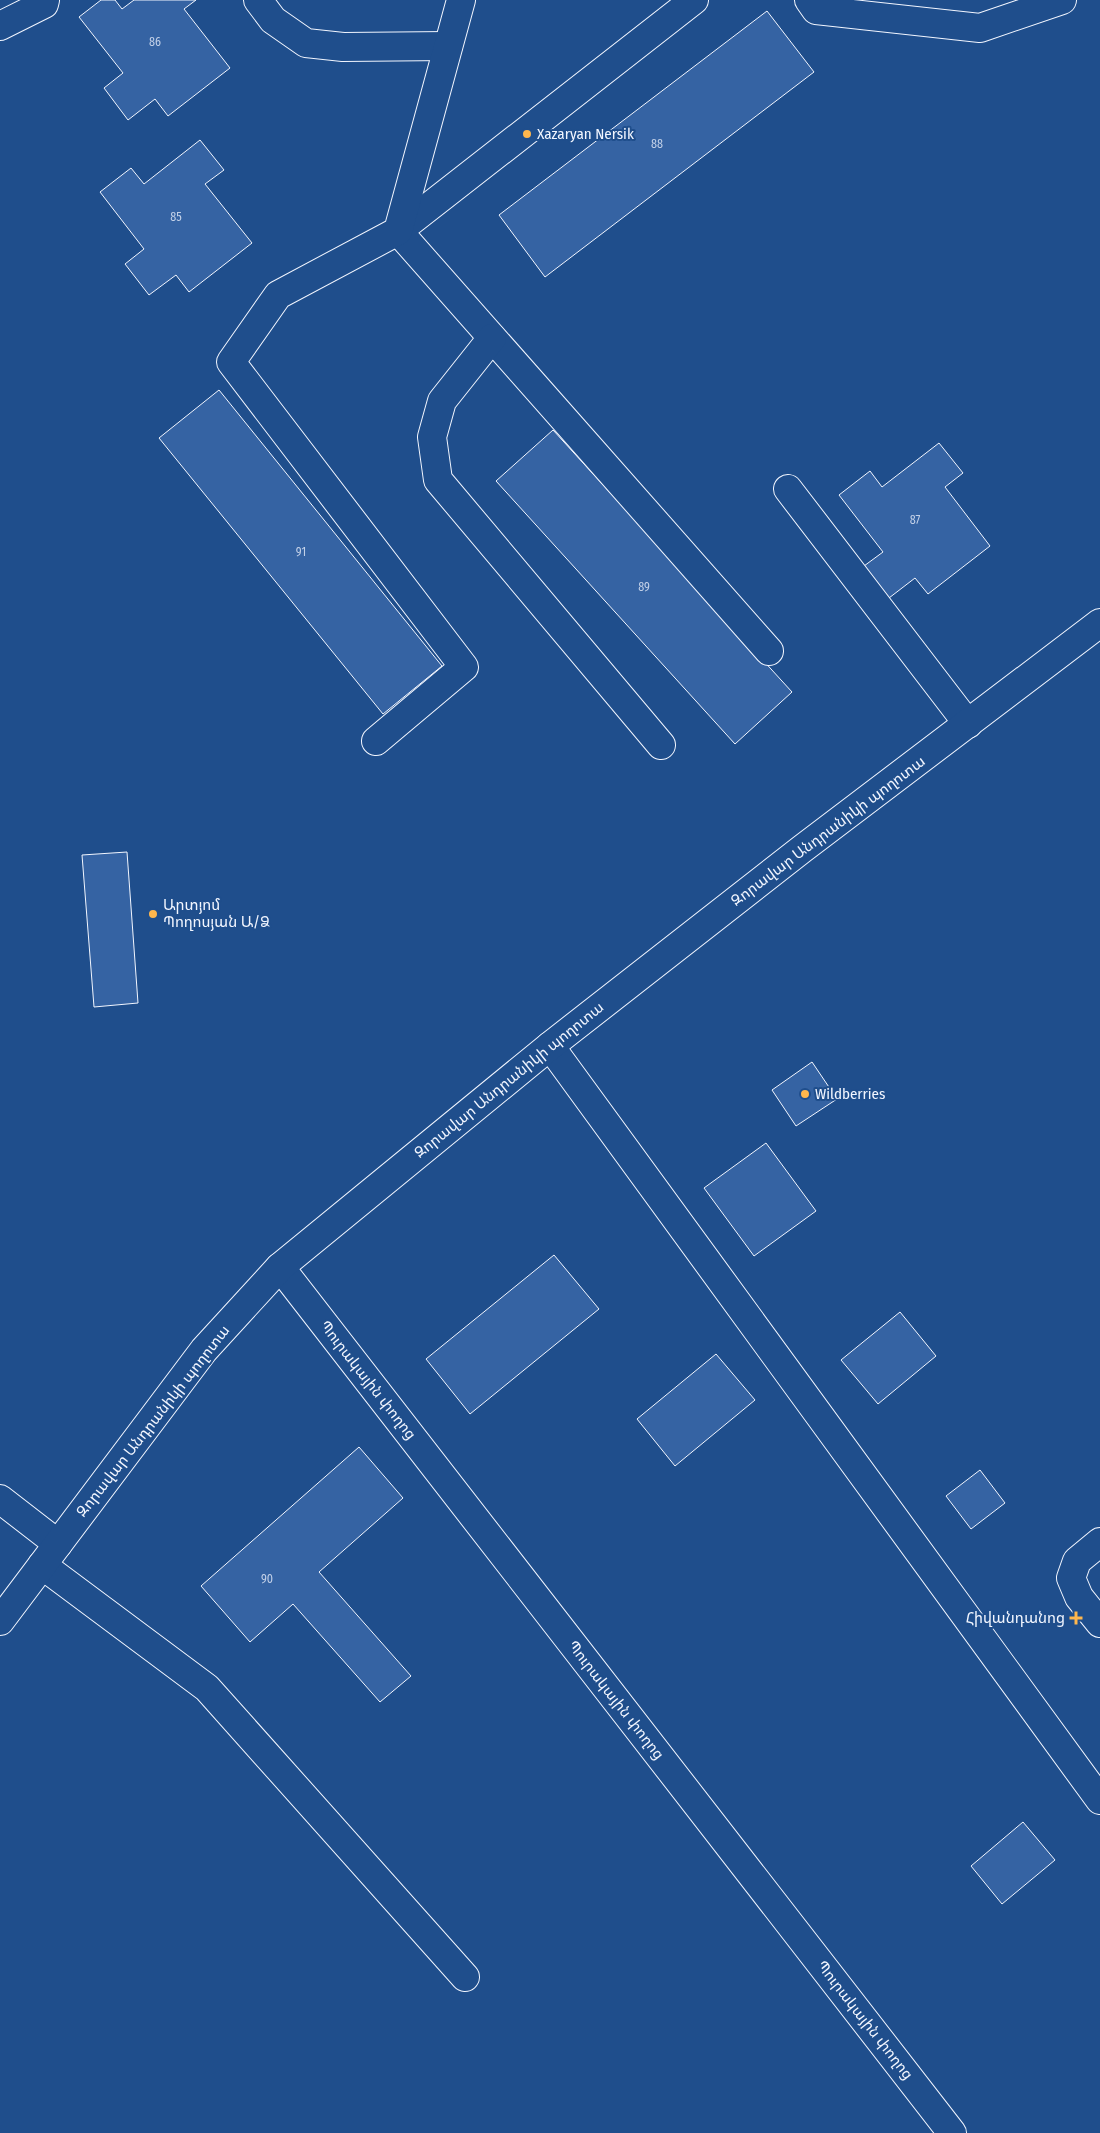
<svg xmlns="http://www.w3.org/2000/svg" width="1100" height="2133" font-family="'Fira Sans Condensed','Noto Sans Armenian',sans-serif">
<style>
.building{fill:#3563a3;stroke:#f2f6ff}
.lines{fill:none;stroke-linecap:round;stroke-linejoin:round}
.minor-casing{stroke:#f2f6ff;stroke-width:30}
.major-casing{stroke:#f2f6ff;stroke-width:30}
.minor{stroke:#1f4e8c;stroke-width:28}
.major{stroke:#1f4e8c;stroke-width:28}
.poi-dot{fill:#ffb74d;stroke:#1f4e8c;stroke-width:2}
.labels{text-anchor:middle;stroke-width:4;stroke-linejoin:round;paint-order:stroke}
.number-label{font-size:12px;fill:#c3d1e8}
.poi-label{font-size:15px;fill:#f2f6ff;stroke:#1f4e8c;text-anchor:start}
.street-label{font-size:15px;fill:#f2f6ff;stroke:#1f4e8c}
</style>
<rect width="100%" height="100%" fill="#1f4e8c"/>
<g class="building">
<path d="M101,0h14l7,9 12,-9h62l-12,9 46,59 -62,48 -13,-17 -27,21 -24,-32 19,-15 -44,-56z"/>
<path d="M767,11l47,61 -269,205 -46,-62z"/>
<path d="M200,140l24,30 -19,14 47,59 -63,49 -13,-17 -27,20 -24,-31 19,-15 -44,-57 31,-24 13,16z"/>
<path d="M219,390l223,276 -59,48 -224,-276z"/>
<path d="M553,430l239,262 -57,52 -239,-263z"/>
<path d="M939,443l24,30 -18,14 45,59 -62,48 -13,-16 -26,20 -25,-32 19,-14 -44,-57 31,-24 12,16z"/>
<path d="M127,852l11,151 -44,4 -12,-152z"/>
<path d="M812,1062l25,37 -41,27 -24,-36z"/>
<path d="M766,1143l50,68 -62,45 -50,-68z"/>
<path d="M554,1255l45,54 -129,105 -44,-55z"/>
<path d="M900,1312l36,44 -58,48 -37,-44z"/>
<path d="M716,1354l39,46 -80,66 -38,-47z"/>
<path d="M359,1447l44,51 -84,74 92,104 -31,26 -87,-98 -43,38 -49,-56z"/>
<path d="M980,1470l25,33 -34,26 -25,-33z"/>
<path d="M1023,1822l32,38 -53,44 -31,-38z"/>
</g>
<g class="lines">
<defs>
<g id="minor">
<path d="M258,0l15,20 33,23 37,4 105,-1"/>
<path d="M694,0l-296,231 371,420"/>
<path d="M809,0l7,10 164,18 82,-28"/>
<path d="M0,26l44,-22 1,-4"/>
<path d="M492,338l-50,63 -10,36 6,43 223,265"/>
<path d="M788,489l180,235"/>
<path d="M376,741l88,-74 -233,-305 47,-67 120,-64 63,-231"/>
<path d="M550,1046l550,754"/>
<path d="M280,1267l672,866"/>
<path d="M0,1499l58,45"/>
<path d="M1100,1542l-23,19 -6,17 8,19 21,26"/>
<path d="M42,1565l165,123 258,289"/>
</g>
<path id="major" d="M0,1621l204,-271 76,-83 270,-221 252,-197 298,-226"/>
</defs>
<use href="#minor" class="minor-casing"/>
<use href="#major" class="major-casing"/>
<use href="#minor" class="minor"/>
<use href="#major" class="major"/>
</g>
<g class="poi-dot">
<circle cx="527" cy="134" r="5"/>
<circle cx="153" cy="914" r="5"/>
<circle cx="805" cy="1094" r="5"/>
<path d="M1073.5 1610.5h5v5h5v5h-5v5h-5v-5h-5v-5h5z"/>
</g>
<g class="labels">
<g class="number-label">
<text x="155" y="46">86</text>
<text x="657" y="148">88</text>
<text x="176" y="221">85</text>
<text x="915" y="524">87</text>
<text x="301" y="556">91</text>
<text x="644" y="591">89</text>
<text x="267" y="1583">90</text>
</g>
<g class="poi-label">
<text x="537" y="139">Xazaryan Nersik</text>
<text x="163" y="910">Արտյոմ<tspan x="163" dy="17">Պողոսյան Ա/Ձ</tspan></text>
<text x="815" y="1099">Wildberries</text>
<text x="1065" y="1623" text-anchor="end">Հիվանդանոց</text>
</g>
<g class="street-label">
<text transform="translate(828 831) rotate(-37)" y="5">Զորավար Անդրանիկի պողոտա</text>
<text transform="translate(509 1080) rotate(-39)" y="5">Զորավար Անդրանիկի պողոտա</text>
<text transform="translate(368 1380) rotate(52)" y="5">Պուրակային փողոց</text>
<text transform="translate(153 1421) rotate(-52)" y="5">Զորավար Անդրանիկի պողոտա</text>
<text transform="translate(616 1700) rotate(52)" y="5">Պուրակային փողոց</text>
<text transform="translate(865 2020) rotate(52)" y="5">Պուրակային փողոց</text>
</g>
</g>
</svg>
